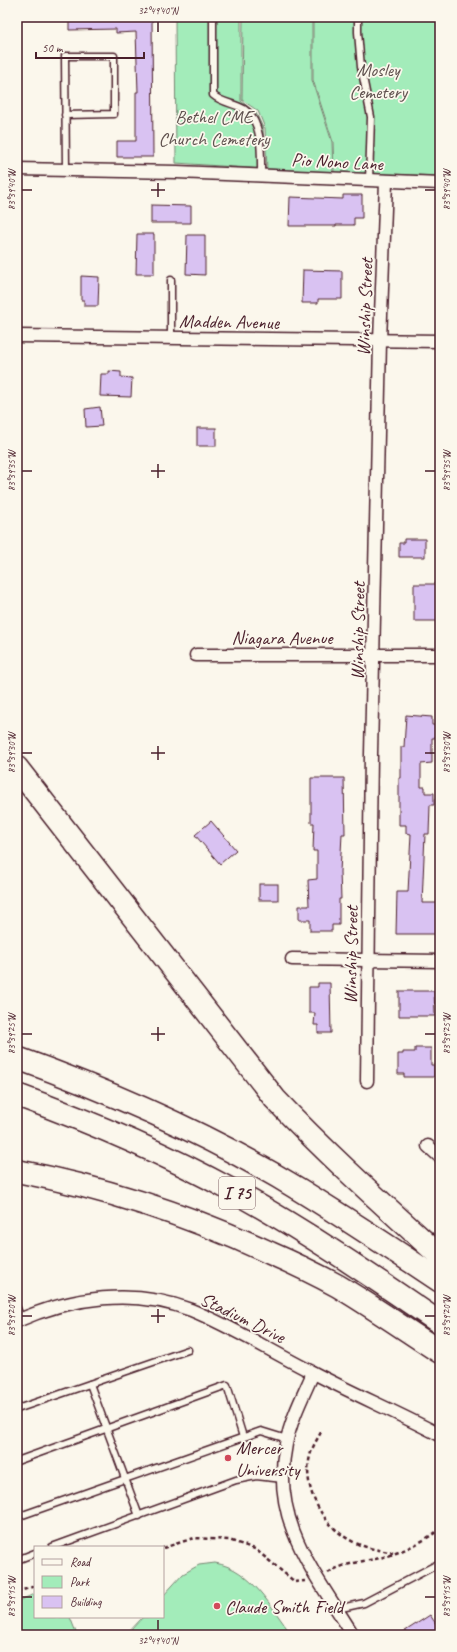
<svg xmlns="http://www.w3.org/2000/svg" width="457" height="1652" font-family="Caveat,sans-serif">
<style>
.green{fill:#a3ecba;stroke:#768672}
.building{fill:#d9c2f2;stroke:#4a1f2b}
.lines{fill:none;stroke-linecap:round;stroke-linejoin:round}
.lane-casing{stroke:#4a1f2b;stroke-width:9}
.street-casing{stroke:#4a1f2b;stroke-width:15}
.highway-casing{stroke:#4a1f2b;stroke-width:25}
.path{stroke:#4a1f2b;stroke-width:2.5;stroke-dasharray:4 3;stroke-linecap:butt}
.lane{stroke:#fbf7ec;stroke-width:6}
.street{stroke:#fbf7ec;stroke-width:12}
.highway{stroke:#fbf7ec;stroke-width:22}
.ticks{fill:none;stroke:#4a1f2b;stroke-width:1.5}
.poi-dot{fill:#d1495b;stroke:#fbf7ec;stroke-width:1.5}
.labels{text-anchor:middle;stroke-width:3.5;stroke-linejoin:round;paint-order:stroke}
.shield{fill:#fbf7ec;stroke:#7f6065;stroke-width:1}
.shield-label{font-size:18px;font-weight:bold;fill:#4a1f2b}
.park-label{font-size:19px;fill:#60524f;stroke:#fbf7ec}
.street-label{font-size:19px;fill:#4a1f2b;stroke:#fbf7ec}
.poi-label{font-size:19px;fill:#4a1f2b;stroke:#fbf7ec;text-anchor:start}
.neatline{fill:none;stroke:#4a1f2b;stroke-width:1.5}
.ticks-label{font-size:10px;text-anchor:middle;fill:#4a1f2b}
</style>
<rect width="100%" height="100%" fill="#fbf7ec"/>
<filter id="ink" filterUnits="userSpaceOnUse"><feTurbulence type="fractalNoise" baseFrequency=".025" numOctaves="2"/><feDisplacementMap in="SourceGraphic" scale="8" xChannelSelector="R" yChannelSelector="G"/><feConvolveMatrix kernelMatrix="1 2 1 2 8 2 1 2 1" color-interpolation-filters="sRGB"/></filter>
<g filter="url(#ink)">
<g class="green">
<path d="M175,17h66v84l15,12 7,15 2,41 -89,-6z"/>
<path d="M243,17h69v63l20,62 1,30 -66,-3 -2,-41 -7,-17 -16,-11z"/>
<path d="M313,17h127v159l-106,-4 -1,-30 -20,-62z"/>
<path d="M215,1563c37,6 56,45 77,72h-166l17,-18h20v-21l20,-22 16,-9z"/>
<path d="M35,1594v23h35l7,18h-60v-34z"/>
</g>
<g class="building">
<path d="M69,17h83l1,140h-36v-16h19v-49h2l-2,-60 -20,1v-4l-47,1z"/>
<path d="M343,195h19v23h-8v7h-18v1h-47l1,-29 53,2z"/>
<path d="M151,205l40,1v17h-40z"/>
<path d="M137,234h17v40h-18z"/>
<path d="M187,235h18v40l-19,-1z"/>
<path d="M303,270l39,1v28h-24v4h-16z"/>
<path d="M81,276l18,1 -1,29h-14v-6h-3z"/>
<path d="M109,371l12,1v5l11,1 -1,19 -31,-1 1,-22h8z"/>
<path d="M100,407l2,19 -16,1 -1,-18z"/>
<rect x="197" y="428" width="19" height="18"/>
<path d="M404,539h21v18h-26v-14h5z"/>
<path d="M414,584h26l-1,37h-25z"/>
<path d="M406,715l26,2v8h3v13h-3v25l-11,1v23h4v6h9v12h-4l-1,29h-4l-3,69h18v31h-44l1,-42h11l3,-58 -5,-1v-8h-7v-47h2v-31h3z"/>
<path d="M311,778h33l1,56h-3l-2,38 1,27h-2v26h-7v6h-22v-11h-11v-14h10l-1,-26 9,-1v-28h-4l1,-28h-3z"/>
<path d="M211,821l25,29 -16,14 -25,-29z"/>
<rect x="259" y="884" width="19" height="16"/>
<path d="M318,983h12l1,50h-13v-8h-4l1,-12h-6v-26h9z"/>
<path d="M399,991h35l1,25h-36z"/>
<path d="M415,1048h16v17h3v12h-30v-3h-6v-20h5v-2h12z"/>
<path d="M430,1615l10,15v5h-41z"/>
</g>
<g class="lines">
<defs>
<g id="lane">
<path d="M213,17v78c9,8 21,8 31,14 19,12 17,46 17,66"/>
<path d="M358,17v15l3,35 10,50 -2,64"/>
<path d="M65,115l49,-1v-58h-49l1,114"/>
<path d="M171,338v-58"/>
<path d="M17,1308l4,11"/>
<path d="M90,1384l49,132"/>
<path d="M17,1409l171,-59"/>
<path d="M17,1461l210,-76 16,52"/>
<path d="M17,1517l244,-86 26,8"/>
<path d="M52,1547l184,-67 20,-4 27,3"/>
<path d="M17,1560l18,-7"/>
<path d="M337,1609l27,-6 76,-40"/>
</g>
<g id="street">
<path d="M17,169l160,3 263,11"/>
<path d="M17,336l423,5"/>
<path d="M196,655h244"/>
<path d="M292,959l148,2"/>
<path d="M367,1081l4,-327 9,-413 6,-159"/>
<path d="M428,1146l12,11"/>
<path d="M17,1321c54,-24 117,-33 174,-11 42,17 81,42 121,62 42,22 86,41 128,63"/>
<path d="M313,1373c-10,23 -22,46 -27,71 -16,77 29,129 67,191"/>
</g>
<g id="highway">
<path d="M17,768l258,331c52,55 109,106 165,157"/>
<path d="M17,1058c97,35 195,78 283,132 47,29 94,60 140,91"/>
<path d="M17,1095c74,27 147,58 216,96 71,39 140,86 207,132"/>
<path d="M17,1171c88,17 172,44 253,82 23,10 46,21 68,33 35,21 68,44 102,66"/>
</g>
</defs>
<use href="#lane" class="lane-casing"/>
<use href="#street" class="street-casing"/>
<use href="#highway" class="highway-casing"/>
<g class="path">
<path d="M321,1432c-4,8 -9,15 -11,24 -9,35 16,75 48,88 11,5 23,6 35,9"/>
<path d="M163,1548l31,-10 35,2 26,9 40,33 10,-1"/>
<path d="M328,1573c20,-13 46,-11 68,-20 16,-6 31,-14 44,-24"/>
<path d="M17,1592l18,-6"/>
</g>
<use href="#lane" class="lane"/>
<use href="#street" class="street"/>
<use href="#highway" class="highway"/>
</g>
</g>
<path class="ticks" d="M158,22v10M158,183v14M22,190h10M151,190h14M425,190h10M158,464v14M22,471h10M151,471h14M425,471h10M158,746v14M22,753h10M151,753h14M425,753h10M158,1027v14M22,1034h10M151,1034h14M425,1034h10M158,1309v14M22,1316h10M151,1316h14M425,1316h10M22,1597h10M425,1597h10M158,1620v10"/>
<g class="poi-dot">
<circle cx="228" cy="1458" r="4"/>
<circle cx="217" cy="1606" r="4"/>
</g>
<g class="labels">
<rect class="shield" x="219" y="1177" width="36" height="32" rx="3"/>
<g class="shield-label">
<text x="237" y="1199">I 75</text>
</g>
<g class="park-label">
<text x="378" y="76">Mosley<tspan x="378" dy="22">Cemetery</tspan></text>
<text x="214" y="123">Bethel CME<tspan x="214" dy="22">Church Cemetery</tspan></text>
</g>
<g class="street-label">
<text transform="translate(337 161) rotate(3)" y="7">Pio Nono Lane</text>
<text transform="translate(364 307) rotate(-88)" y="7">Winship Street</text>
<text transform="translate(229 321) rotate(1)" y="7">Madden Avenue</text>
<text transform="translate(357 631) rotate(-89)" y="7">Winship Street</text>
<text x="282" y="644">Niagara Avenue</text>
<text transform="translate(350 955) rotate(-89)" y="7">Winship Street</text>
<text transform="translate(243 1317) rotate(26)" y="7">Stadium Drive</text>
</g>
<g class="poi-label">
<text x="236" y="1454">Mercer<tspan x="236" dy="22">University</tspan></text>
<text x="225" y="1613">Claude Smith Field</text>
</g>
</g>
<rect width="457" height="1652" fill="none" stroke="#fbf7ec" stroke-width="44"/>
<rect x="34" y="1546" width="130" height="72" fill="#fbf7ec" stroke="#b4a19f"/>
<rect x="42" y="1559" width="20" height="6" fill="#fbf7ec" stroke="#b4a19f"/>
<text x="70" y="1566" font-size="12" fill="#4a1f2b">Road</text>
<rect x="42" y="1576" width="20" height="12" fill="#a3ecba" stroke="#b4a19f"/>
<text x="70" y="1586" font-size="12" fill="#4a1f2b">Park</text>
<rect x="42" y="1596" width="20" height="12" fill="#d9c2f2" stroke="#b4a19f"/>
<text x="70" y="1606" font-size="12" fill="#4a1f2b">Building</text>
<path d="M36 52v6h108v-6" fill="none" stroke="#4a1f2b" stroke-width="2"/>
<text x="42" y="52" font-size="12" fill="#4a1f2b" stroke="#fbf7ec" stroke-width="3" paint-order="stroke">50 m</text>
<rect x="22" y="22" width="413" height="1608" class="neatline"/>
<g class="ticks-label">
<text x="158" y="14">32°49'40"N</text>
<text transform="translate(446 190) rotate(-90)" y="4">83°39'40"W</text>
<text transform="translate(11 190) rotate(-90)" y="4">83°39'40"W</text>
<text transform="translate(11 471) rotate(-90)" y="4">83°39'35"W</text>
<text transform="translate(446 471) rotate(-90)" y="4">83°39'35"W</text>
<text transform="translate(446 753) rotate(-90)" y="4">83°39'30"W</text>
<text transform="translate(11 753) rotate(-90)" y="4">83°39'30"W</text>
<text transform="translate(446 1034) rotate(-90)" y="4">83°39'25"W</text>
<text transform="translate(11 1034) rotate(-90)" y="4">83°39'25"W</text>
<text transform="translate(446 1316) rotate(-90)" y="4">83°39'20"W</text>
<text transform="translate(11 1316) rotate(-90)" y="4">83°39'20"W</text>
<text transform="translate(11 1597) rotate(-90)" y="4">83°39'15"W</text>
<text transform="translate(446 1597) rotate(-90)" y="4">83°39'15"W</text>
<text x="158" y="1644">32°49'40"N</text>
</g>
</svg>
